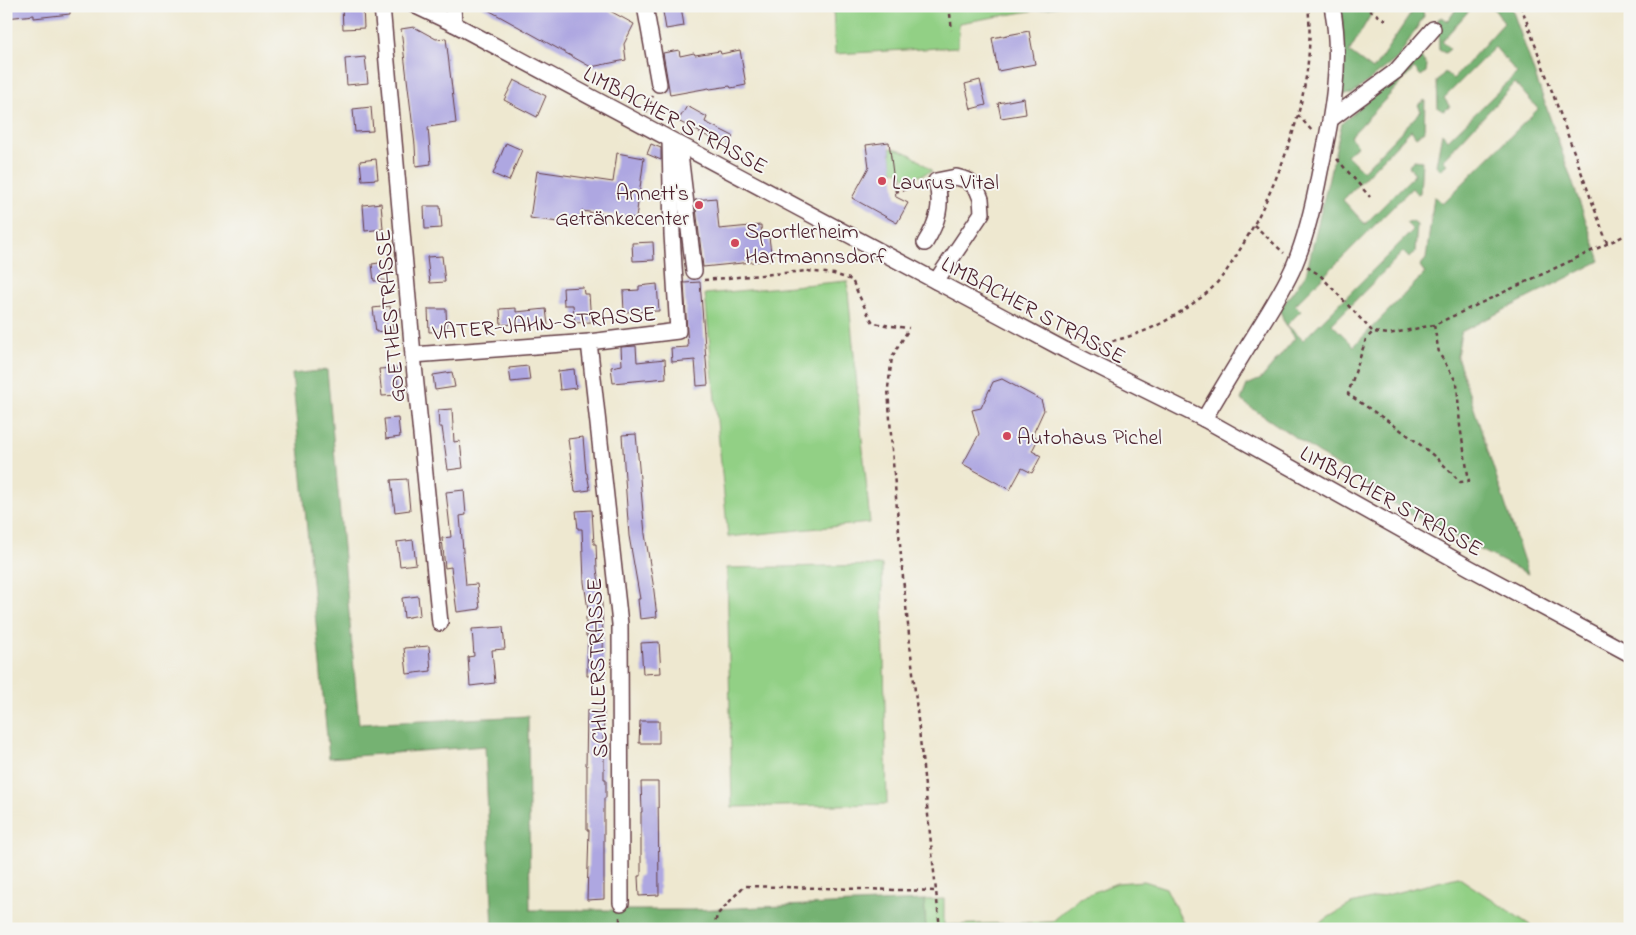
<svg xmlns="http://www.w3.org/2000/svg" width="1636" height="935" font-family="'Indie Flower',sans-serif">
<style>
.green{fill:#92d085;stroke:#6e7858}
.forest{fill:#75b272;stroke:#60684e}
.building{fill:#aea7e1}
.lines{fill:none;stroke-linecap:round;stroke-linejoin:round}
.minor-casing{stroke:#633d44;stroke-width:18}
.path{stroke:#633d44;stroke-width:2.5;stroke-dasharray:4 4;stroke-linecap:butt}
.minor{stroke:#fff;stroke-width:15}
.poi-dot{fill:#d1495b;stroke:#f6f6f2;stroke-width:2}
.labels{text-anchor:middle;stroke-width:4;stroke-linejoin:round;paint-order:stroke}
.street-label{font-size:22px;fill:#4a1f2b;stroke:#f6f6f2}
.poi-label{font-size:22px;fill:#4a1f2b;stroke:#f6f6f2;text-anchor:start}
</style>
<rect width="100%" height="100%" fill="#f6f6f2"/>
<filter id="ink" filterUnits="userSpaceOnUse"><feTurbulence type="fractalNoise" baseFrequency=".02" numOctaves="2"/><feDisplacementMap in="SourceGraphic" scale="10" xChannelSelector="R" yChannelSelector="G"/><feConvolveMatrix kernelMatrix="1 2 1 2 8 2 1 2 1" color-interpolation-filters="sRGB"/></filter>
<filter id="wash" filterUnits="userSpaceOnUse"><feTurbulence type="fractalNoise" baseFrequency=".0096" numOctaves="4" result="noise"/><feDisplacementMap in="SourceGraphic" scale="20" xChannelSelector="R" yChannelSelector="G"/><feGaussianBlur stdDeviation="1.12" result="paint"/><feColorMatrix in="noise" values="0 0 0 0 0 0 0 0 0 0 0 0 0 0 0 0 0 1.4 0 .05"/><feComposite in="paint" operator="in"/></filter>
<g filter="url(#wash)">
<rect width="100%" height="100%" fill="#eee8d0"/>
<g class="green">
<path d="M833,6h227l-101,17 -1,24 -123,7z"/>
<path d="M890,148c17,1 29,12 42,23l-24,9 -7,-7 -9,-3z"/>
<path d="M847,281l23,242 -142,14 -23,-243z"/>
<path d="M882,565l5,239 -155,3 -5,-239z"/>
<path d="M1458,877l78,52h-227l42,-25z"/>
<path d="M1144,881l22,7 20,41h-43c-7,-4 -21,-4 -28,0h-189l-2,-29 20,-1v26l108,-3 27,-24 38,-15z"/>
</g>
<g class="forest">
<path d="M1338,6h38l-27,46 24,18 43,-64h6l2,10 -26,42 -46,36 -10,1v-76z"/>
<path d="M1458,6h15l-31,35 8,8 -5,4 -6,-3 -1,-31 4,-2 6,4z"/>
<path d="M1492,6h19l89,255 -139,71 -4,24 71,218 -120,-61 -158,-106 -9,-7 6,-15 14,-6 34,-41 -12,-18 -3,-11 26,-35 36,-151 78,-66 7,8 -1,7 -5,4 -7,-7 -64,68 8,8 -11,10 16,16 58,-60 -3,-6 7,-5 -1,31 -8,6 -5,-7 -68,70 22,24 50,-50 -6,-8 5,-6 8,1 -2,32 -3,1 -5,-6 -117,117 6,6 -14,14 16,15 110,-110 -7,-7 7,-1 4,3 -2,27 -6,6 -6,-6 -71,72 22,22 71,-73 -5,-7 6,-7 8,-63 8,8 96,-95 -23,-26 -72,77 4,4 -7,6 -4,-5 6,-32 6,7 69,-67 -22,-26 -51,51 6,9 -7,4 -5,-3 -1,-27 8,-9 8,7 51,-56z"/>
<path d="M327,370l32,354 169,-8 2,194h162l232,-10 2,29h-433l-8,-183 -156,12 -37,-384z"/>
</g>
<g id="blocks">
<g class="building">
<path d="M6,6h64v8l-36,4v-3l-28,3z"/>
<path d="M342,6h21l1,22 -21,1z"/>
<path d="M481,6h120l33,18 -10,20 2,16 -35,7z"/>
<path d="M662,6h19l3,20 -18,3z"/>
<path d="M414,27l22,12 10,-1 10,85 -28,4 3,37 -15,2 -1,-21 -14,-116z"/>
<path d="M1029,31l6,33 -37,7 -6,-33z"/>
<path d="M679,50l1,6 14,-3 1,2 25,-4 1,3 19,-4 6,35 -15,3 -1,-2 -20,3 -1,-1 -39,7 -7,-42z"/>
<path d="M365,57l3,26 -21,2 -2,-26z"/>
<path d="M514,80l32,16 -9,21 -33,-17z"/>
<path d="M980,80l6,25 -15,4 -6,-25z"/>
<path d="M1024,98l2,16 -25,4 -3,-15z"/>
<path d="M687,106l20,11 -2,5 28,14 -5,11 -50,-26z"/>
<path d="M371,107l2,24 -18,1 -2,-23z"/>
<path d="M889,142l7,55 12,6 -11,20 -45,-25 17,-31 -3,-22z"/>
<path d="M506,143l16,7 -13,31 -16,-7z"/>
<path d="M651,144l10,4v12l-14,-6z"/>
<path d="M617,153l27,5 -8,60 -55,-7 -2,14 -49,-7 7,-47 76,11z"/>
<path d="M376,159l2,20 -16,1 -2,-19z"/>
<path d="M716,198l3,31 42,-4 1,13 7,-1 3,23 -69,7 -8,-67z"/>
<path d="M381,203l2,26 -18,2 -2,-26z"/>
<path d="M424,206h16l2,22 -17,1z"/>
<path d="M653,242l1,18 -21,1 -1,-18z"/>
<path d="M442,256l3,26 -15,1 -3,-26z"/>
<path d="M386,262l2,18 -14,1 -2,-17z"/>
<path d="M700,282l8,103 -11,1 -2,-26 -23,2 -1,-14 17,-1 -4,-64z"/>
<path d="M657,284l2,27 -35,1 -1,-21 16,-1v-4z"/>
<path d="M583,287l1,7h5l2,28 -16,1 -2,-18h-9l-1,-17z"/>
<path d="M390,306l3,24 -17,2 -3,-24z"/>
<path d="M516,308v4l30,-3 2,16 -16,1 -1,-3 -30,2 -1,-16z"/>
<path d="M428,309h18l1,22 -18,1z"/>
<path d="M636,346l1,16 28,-3 1,19 -53,5 -2,-16 11,-2 -1,-18z"/>
<path d="M528,366l2,14 -19,2 -2,-14z"/>
<path d="M396,368l3,27 -17,1 -3,-27z"/>
<path d="M574,369l2,19 -16,2 -2,-19z"/>
<path d="M452,372l3,15 -20,3 -2,-15z"/>
<path d="M1002,379l39,21 3,10 -11,24 5,5 -6,12 9,5 -9,17 -10,-5 -12,22 -47,-26 16,-30 -7,-24 9,-2 12,-26z"/>
<path d="M452,409l2,33 6,-1 3,27 -15,2 -6,-43h-3l-1,-17z"/>
<path d="M398,418l2,19 -14,2 -2,-20z"/>
<path d="M636,434l9,100 8,49 4,34 -17,2 -2,-20h2l-11,-63 -7,-101z"/>
<path d="M583,437l3,36h1l3,17 -15,2 -7,-53z"/>
<path d="M407,479l3,31 -15,2 -4,-32z"/>
<path d="M464,490l2,25 -6,1 6,69 11,-1 3,25 -23,3 -6,-45 -6,1 -3,-30 9,-1 -5,-45z"/>
<path d="M592,510l2,34h2l1,25 5,35 2,72h-17l1,-40h-2v-19h3l-5,-35 -2,-53h-4l-2,-18z"/>
<path d="M413,540l3,24 -16,2 -3,-24z"/>
<path d="M418,596l2,19 -16,3 -2,-20z"/>
<path d="M503,627l2,22 -13,1 3,33 -25,3 -2,-29 6,-1 -2,-27z"/>
<path d="M659,642l2,31 -18,1 -2,-31z"/>
<path d="M429,646l2,25 -24,3 -3,-26z"/>
<path d="M587,711h17l-1,33h1v35h2v19h-2v101l-17,1 2,-70h-2v-65h-1z"/>
<path d="M640,721h19v22h-20z"/>
<path d="M641,782h17l1,113 -20,1 -1,-20h3v-64h1z"/>
</g>
</g>
</g>
<g filter="url(#ink)">
<use href="#blocks" fill-opacity="0" stroke="#633d44" stroke-width="1"/>
<g class="lines">
<defs>
<g id="minor">
<path d="M382,6l31,349 27,268"/>
<path d="M416,6l38,18 611,326 139,69 266,149 160,86"/>
<path d="M453,6l1,18"/>
<path d="M645,6l14,78"/>
<path d="M1331,119l65,-48 37,-42"/>
<path d="M679,146l15,125"/>
<path d="M925,243c13,-21 18,-39 11,-62l20,-4 11,3 10,9 4,10 1,14 -46,68"/>
<path d="M589,342l31,282 1,279"/>
<path d="M413,355l176,-13 89,-11 -6,-97 -2,-94"/>
<path d="M1204,419c16,-27 32,-54 49,-81 14,-23 30,-47 41,-72 13,-31 20,-63 26,-95 12,-54 23,-110 12,-165"/>
</g>
</defs>
<use href="#minor" class="minor-casing"/>
<g class="path">
<path d="M949,6l3,24"/>
<path d="M1362,6l24,14"/>
<path d="M1521,6l86,237"/>
<path d="M646,112l7,-16"/>
<path d="M1298,115l15,17"/>
<path d="M1337,159l33,38"/>
<path d="M895,192l28,-8"/>
<path d="M1254,225l30,28"/>
<path d="M1307,267l13,8 52,56"/>
<path d="M704,280l103,-9 27,3 18,6c3,7 18,40 21,42 5,3 29,5 36,6"/>
<path d="M1434,325l5,28 18,30 3,43 9,55 -9,1c-31,-36 -73,-61 -112,-88l18,-55 7,-7 16,2 45,-9 196,-92"/>
<path d="M907,332l-15,25 -4,31 4,62 10,118 38,361"/>
<path d="M1089,346c4,-2 9,-2 14,-3 11,-2 22,-5 33,-9 22,-7 44,-21 63,-35 23,-16 36,-41 50,-65 36,-66 68,-151 59,-228"/>
<path d="M620,929v-12"/>
<path d="M714,929l3,-14 27,-29 193,5"/>
</g>
<use href="#minor" class="minor"/>
</g>
</g>
<g class="poi-dot">
<circle cx="882" cy="181" r="5"/>
<circle cx="699" cy="205" r="5"/>
<circle cx="735" cy="243" r="5"/>
<circle cx="1007" cy="436" r="5"/>
</g>
<g class="labels">
<g class="street-label">
<text transform="translate(676 119) rotate(28)" y="8">LIMBACHER STRASSE</text>
<text transform="translate(1034 309) rotate(28)" y="8">LIMBACHER STRASSE</text>
<text transform="translate(389 316) rotate(-95)" y="8">GOETHESTRASSE</text>
<text transform="translate(544 322) rotate(-5)" y="8">VATER-JAHN-STRASSE</text>
<text transform="translate(1392 500) rotate(29)" y="8">LIMBACHER STRASSE</text>
<text transform="translate(596 668) rotate(-92)" y="8">SCHILLERSTRASSE</text>
</g>
<g class="poi-label">
<text x="892" y="189">Laurus Vital</text>
<text x="689" y="200" text-anchor="end">Annett's<tspan x="689" dy="25">Getränkecenter</tspan></text>
<text x="745" y="238">Sportlerheim<tspan x="745" dy="25">Hartmannsdorf</tspan></text>
<text x="1017" y="444">Autohaus Pichel</text>
</g>
</g>
<rect width="1636" height="935" fill="none" stroke="#f6f6f2" stroke-width="25"/>
</svg>
